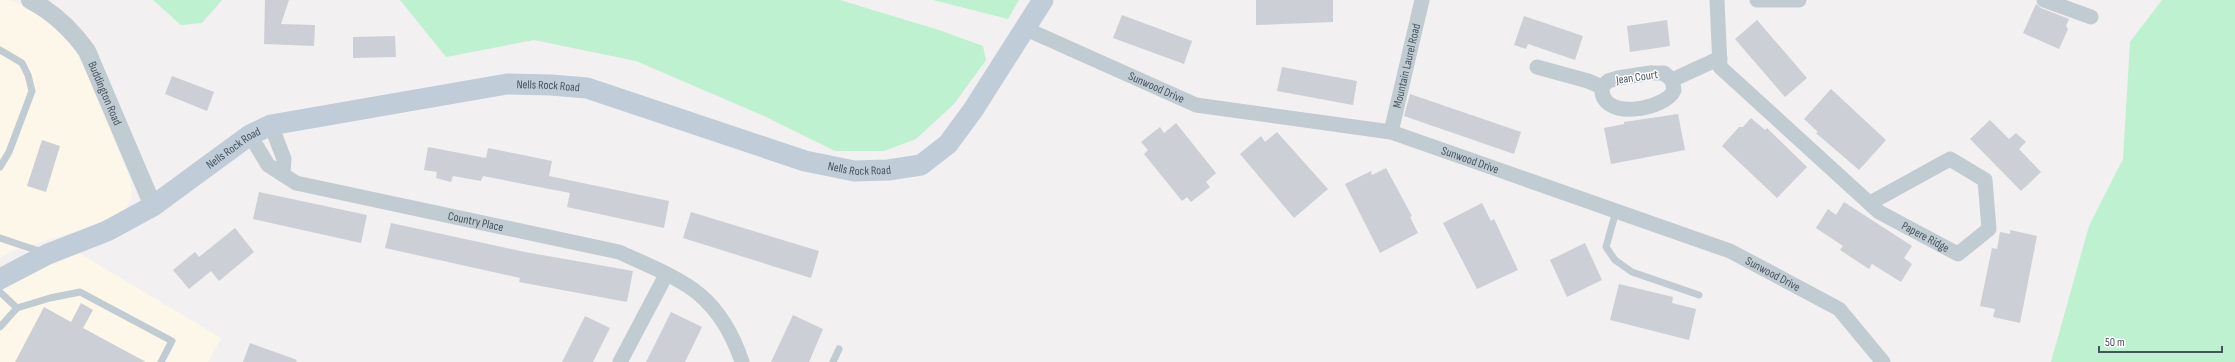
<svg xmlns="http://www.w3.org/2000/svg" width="2235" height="362" font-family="'Sofia Sans Condensed',sans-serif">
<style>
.commercial{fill:#fdf7e9}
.green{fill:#bdf1d0}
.building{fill:#cccfd5}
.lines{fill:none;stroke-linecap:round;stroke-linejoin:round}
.service{stroke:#c0cbd2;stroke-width:7}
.minor{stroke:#c0cbd2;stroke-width:15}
.tertiary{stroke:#c0cbd2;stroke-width:18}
.secondary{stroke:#c0ccd7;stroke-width:21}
.labels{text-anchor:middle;stroke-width:3;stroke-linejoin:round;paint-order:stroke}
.street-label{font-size:12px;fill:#47545e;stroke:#fff}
</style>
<rect width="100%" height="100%" fill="#f2f0f0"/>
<g class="commercial">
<path d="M0,0h10l22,10 39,31 19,39 41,101 1,17 -7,11 -16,12 -96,30 -13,7z"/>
<path d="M79,253l142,85 -13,24h-208v-72l12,-9z"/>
</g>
<g class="green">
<path d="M153,0h69l-20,23 -21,2z"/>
<path d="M400,0h440l99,30 44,16 3,14 -32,44 -38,35 -32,12h-49l-71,-35 -128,-55 -102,-21 -88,17z"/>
<path d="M933,0h86l-11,19z"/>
<path d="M2162,0h73v362h-184l38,-136 34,-67 7,-117z"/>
</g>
<g class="building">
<path d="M265,0h24l-8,24 34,1 -1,21 -50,-2z"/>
<path d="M1256,0h77v22l-77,3z"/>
<path d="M2036,4l5,4 28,11 -3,7 2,3 -9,20 -36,-16z"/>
<path d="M1122,15l70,26 -8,23 -71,-26z"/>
<path d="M1524,16l59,20 -8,24 -47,-16 -2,5 -12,-4z"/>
<path d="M1667,20l3,26 -40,6 -3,-26z"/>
<path d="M1757,20l50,58 -22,19 -50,-58z"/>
<path d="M395,36l1,21 -43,1v-21z"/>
<path d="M1282,67l75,14 -4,24 -76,-14z"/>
<path d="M172,76l42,16 -7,19 -42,-17z"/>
<path d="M1831,89l55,51 -27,30 -43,-37 2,-1 -14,-13z"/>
<path d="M1410,94l111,38 -7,22 -110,-38z"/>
<path d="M1678,114l7,36 -74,14 -7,-36 20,-4v-2z"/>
<path d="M1751,118l14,12 2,-2 40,39 -30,31 -55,-52 17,-19h4z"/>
<path d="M1990,120l19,19 7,-6 10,9 -7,7 22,23 -20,19 -51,-52z"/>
<path d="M1176,123l40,50 -10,9 4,5 -19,15 -4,-5 -5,4 -38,-47 4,-4 -7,-8 19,-15 4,6z"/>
<path d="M1277,132l51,57 -34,29 -54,-64 21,-18 4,6z"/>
<path d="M42,140l18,6 -14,46 -19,-6z"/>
<path d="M428,147l58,11 2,-10 64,13 -3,15 120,25 -5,27 -97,-21 3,-14 -87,-17 -2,5 -28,-5 -2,6 -15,-4 1,-6 -13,-2z"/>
<path d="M1386,168l26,48 -2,1 8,16 -38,20 -35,-69 26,-13 1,4z"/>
<path d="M259,192l108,23 -6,28 -108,-24z"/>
<path d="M1844,202l68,44 -8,12 8,6 -11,18 -29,-18 -3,5 -29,-19 3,-4 -27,-18 12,-19 8,6z"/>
<path d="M1482,203l9,18 3,-2 24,51 -41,19 -34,-66z"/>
<path d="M691,212l128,39 -8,27 -128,-40z"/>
<path d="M391,223l134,29 108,19 -6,31 -108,-20 1,-4 -135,-30z"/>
<path d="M235,228l19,24 -35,29 -8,-10 -22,18 -16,-19 22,-18 4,5z"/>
<path d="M2010,230l27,6 -17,87 -27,-6 2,-8 -15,-3 12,-58 5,1 3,-17 10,2z"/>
<path d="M1585,243l17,37 -35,17 -17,-37z"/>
<path d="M1619,284l54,13 -1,6 24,6 -7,31 -79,-20z"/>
<path d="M81,303l12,7 -10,18 63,34h-131l29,-55 27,15z"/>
<path d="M671,312l31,15 -17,35h-39z"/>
<path d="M793,315l30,14 -14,33h-38z"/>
<path d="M585,316l25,12 -17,34h-31z"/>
<path d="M250,343l47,17 -1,2h-53z"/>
</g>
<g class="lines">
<g class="service">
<path d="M0,50l22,13 6,12 4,16 -23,61 -9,15"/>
<path d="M1616,211l-10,36 9,13 17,12 67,23"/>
<path d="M0,238l42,14"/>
<path d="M0,292l17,16"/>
<path d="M0,327l17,-19 33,-10 30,-6 92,49 -11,21"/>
<path d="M833,362l6,-13"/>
</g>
<g class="minor">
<path id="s1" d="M1717,0l3,67 159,145 79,42 31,-25 -4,-49 -35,-21 -80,44"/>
<path d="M1757,0h42"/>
<path d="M2044,0l47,17"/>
<path id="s2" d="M1026,29l170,76 195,27 339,119 109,58 44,53"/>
<path d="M1537,67l51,14 14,6"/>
<path d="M1650,73h14l8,7 2,10c-8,20 -75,32 -72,-3l6,-6 10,-3z"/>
<path d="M1672,80l48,-22"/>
<path d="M271,125l13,34 -1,14"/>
<path id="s3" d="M1391,132l31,-132"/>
<path id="s4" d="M250,135l18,30 28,18 323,69c24,11 62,26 81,43 20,17 34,43 42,67"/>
<path d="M620,362l46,-87"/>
</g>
<path class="tertiary" id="s5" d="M30,0c23,12 42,30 57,51l66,155"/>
<path class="secondary" id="s6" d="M0,279l48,-25 59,-23 46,-25 97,-71 21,-10 236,-41 44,1 36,3 218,73 49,10 34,-1 33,-5 27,-21 25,-34 70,-110"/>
</g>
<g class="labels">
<g class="street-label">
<text dy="4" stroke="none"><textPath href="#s3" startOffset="68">Mountain Laurel Road</textPath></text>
<text transform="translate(1637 77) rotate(-8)" y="4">Jean Court</text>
<text dy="4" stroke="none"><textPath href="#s6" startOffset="594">Nells Rock Road</textPath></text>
<text dy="4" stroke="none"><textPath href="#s2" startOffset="143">Sunwood Drive</textPath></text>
<text dy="4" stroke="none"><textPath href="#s5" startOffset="123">Buddington Road</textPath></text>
<text dy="4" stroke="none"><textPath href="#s6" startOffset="269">Nells Rock Road</textPath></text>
<text dy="4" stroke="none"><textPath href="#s2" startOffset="467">Sunwood Drive</textPath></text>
<text dy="4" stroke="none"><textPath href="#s6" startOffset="918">Nells Rock Road</textPath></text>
<text dy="4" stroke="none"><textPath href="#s4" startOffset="252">Country Place</textPath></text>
<text dy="4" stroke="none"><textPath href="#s1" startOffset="335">Papere Ridge</textPath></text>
<text dy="4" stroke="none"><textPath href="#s2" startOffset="791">Sunwood Drive</textPath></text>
</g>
</g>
<path d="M2099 346v6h123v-6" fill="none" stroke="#47545e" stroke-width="2"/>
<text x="2105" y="346" font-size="12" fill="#47545e" stroke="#ffffff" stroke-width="3" paint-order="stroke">50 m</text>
</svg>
